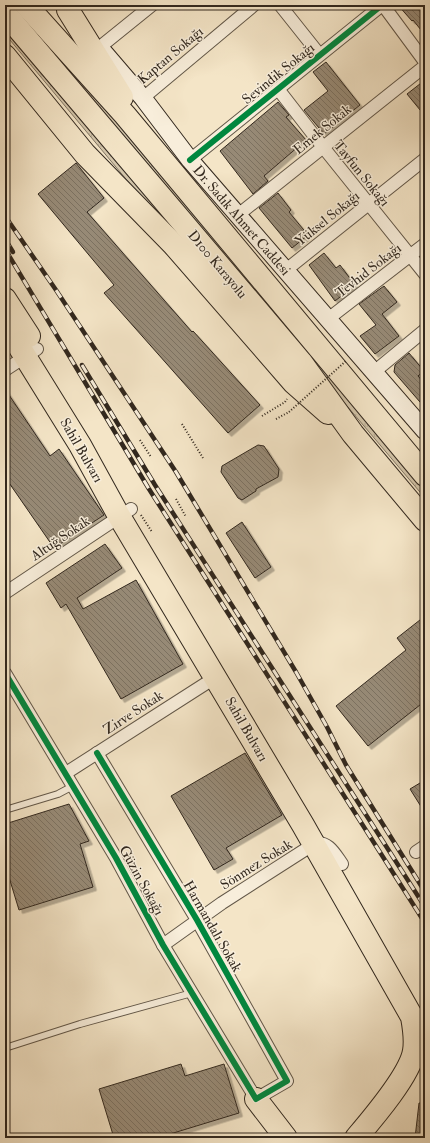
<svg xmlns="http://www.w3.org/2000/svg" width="430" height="1143" font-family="'IM FELL Double Pica',serif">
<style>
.grass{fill:url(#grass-tufts);stroke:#827664}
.building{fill:url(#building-back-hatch);stroke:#32281e;filter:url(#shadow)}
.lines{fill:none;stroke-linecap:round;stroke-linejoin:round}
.lane-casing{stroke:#625748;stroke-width:8}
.street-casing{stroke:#625748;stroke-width:14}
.secondary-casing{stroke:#32281e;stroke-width:19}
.highway-casing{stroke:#32281e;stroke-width:24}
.path{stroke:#32281e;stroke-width:2;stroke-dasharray:1 2;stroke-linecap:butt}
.lane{stroke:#f8eedb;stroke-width:6}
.street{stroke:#f8eedb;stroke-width:12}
.secondary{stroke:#f8eedb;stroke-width:17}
.highway{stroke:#f4e5c7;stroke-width:22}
.rail-casing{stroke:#32281e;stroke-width:4.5}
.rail{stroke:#f8eedb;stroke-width:3;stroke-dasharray:9;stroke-linecap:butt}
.path-bridge{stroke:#32281e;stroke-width:2;stroke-dasharray:1 2;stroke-linecap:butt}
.cycleway-casing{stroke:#f8eedb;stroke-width:8}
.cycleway{stroke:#00873e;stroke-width:6}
.labels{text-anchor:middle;stroke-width:3;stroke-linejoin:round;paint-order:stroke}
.street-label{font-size:14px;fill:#32281e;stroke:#f8eedb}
</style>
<defs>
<pattern id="grass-tufts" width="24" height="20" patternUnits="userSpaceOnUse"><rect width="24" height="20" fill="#d3c5aa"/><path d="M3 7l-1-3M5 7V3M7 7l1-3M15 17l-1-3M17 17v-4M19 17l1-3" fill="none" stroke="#b6a992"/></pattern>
<pattern id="building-back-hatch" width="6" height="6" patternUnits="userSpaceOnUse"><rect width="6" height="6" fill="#978a76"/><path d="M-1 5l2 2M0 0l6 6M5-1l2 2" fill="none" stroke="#7c7160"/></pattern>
<filter id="shadow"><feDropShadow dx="3.5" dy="3.5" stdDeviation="0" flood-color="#0004"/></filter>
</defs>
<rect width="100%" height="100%" fill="#f4e5c7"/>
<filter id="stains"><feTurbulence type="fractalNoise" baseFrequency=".005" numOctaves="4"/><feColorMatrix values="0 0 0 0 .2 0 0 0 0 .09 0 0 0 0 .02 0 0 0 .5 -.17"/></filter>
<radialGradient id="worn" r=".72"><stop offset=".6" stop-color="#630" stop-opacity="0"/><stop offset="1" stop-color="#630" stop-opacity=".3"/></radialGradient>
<g class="grass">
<path d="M7,5h12l406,479v14z"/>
<path d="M5,21l160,189 21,41 -181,-217z"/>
</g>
<g class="building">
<path d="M398,5h27v30l-12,-15 -1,1z"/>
<path d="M326,62l34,43 -36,29 -20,-24 24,-19 -15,-19z"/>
<path d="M425,80v36l-18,-22z"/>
<path d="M278,102l11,13 -3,2 20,23 -42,36 4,5 -15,13 -33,-43z"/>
<path d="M76,163l28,35 -17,14 105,120 1,-1 67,74 -32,28 -124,-140 10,-8 -76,-91z"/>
<path d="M278,193l13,17 -2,2 19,23 -16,13 -33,-40z"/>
<path d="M324,253l12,15 4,-3 15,20 -20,16 -26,-36z"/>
<path d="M384,286l13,16 -15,12 17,22 -24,18 -15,-18 16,-11 -17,-21z"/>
<path d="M409,353l15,18 -6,5 7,8v14l-5,4 -26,-30 1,-7z"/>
<path d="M5,389l45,67 9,-7 45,66 -50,33 -49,-71z"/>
<path d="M258,445l6,1 15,23 -1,8 -22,12v2l-14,9 -4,-2 -17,-26 1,-6z"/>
<path d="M242,522l29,45 -16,11 -29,-45z"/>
<path d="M105,544l17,24 -45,30 6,11 53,-29 47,84 -62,35 -55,-95 -5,4 -15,-25z"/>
<path d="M425,616v85l-57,45 -32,-40 70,-56 -9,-12z"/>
<path d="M245,753l37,62 -56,33 7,11 -19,11 -43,-74z"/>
<path d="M425,780v33l-15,-24z"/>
<path d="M69,804l20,37 -9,3 13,43 -74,23 -14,-46v-40z"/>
<path d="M181,1064l4,12 39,-12 15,49 -82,25h-43l-15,-49z"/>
<path d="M419,1103h6v35h-10z"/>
</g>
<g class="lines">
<defs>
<g id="lane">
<path d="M5,810l53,-16 15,-8"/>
<path d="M5,1048l75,-24 112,-31"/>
</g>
<g id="street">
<path d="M280,5l39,49"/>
<path d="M383,5l42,57"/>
<path d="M100,47l52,-42"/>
<path d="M278,89l45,58 102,127"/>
<path d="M143,98l111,-93"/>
<path d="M190,160l192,-155"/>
<path d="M238,215l187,-149"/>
<path d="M286,270l139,-111"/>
<path d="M328,319l97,-75"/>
<path d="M5,370l32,-21"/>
<path d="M374,372l51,-42"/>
<path d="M5,593l126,-84"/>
<path d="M5,673l111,185 47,87 93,154 31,-18 -90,-161 -100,-167"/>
<path d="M66,773l150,-96"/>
<path d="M416,852l9,-6"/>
<path d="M163,945l59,-42 92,-59c14,-4 21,10 28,20"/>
</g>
<path id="secondary" d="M101,49l42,49 47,62 235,271"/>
<g id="highway">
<path d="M26,5l99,110 300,360"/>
<path d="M68,10l54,87"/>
<path d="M5,13l296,349 52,72 72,86"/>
<path d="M5,56l80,98 88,90 121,139 34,30"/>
<path d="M5,299l24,37"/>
<path d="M5,324l75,121 39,71 184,309 109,192c2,11 4,22 2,34 -4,24 -41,67 -58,87"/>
<path d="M256,1099l30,39"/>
</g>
</defs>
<use href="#lane" class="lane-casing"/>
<use href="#street" class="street-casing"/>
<use href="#secondary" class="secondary-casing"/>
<use href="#highway" class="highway-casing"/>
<g class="path">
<path d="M262,416l23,-14 2,-3"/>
<path d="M276,419l13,-7"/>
<path d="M182,424l21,34"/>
<path d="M140,440l11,17"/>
<path d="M176,499l10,18"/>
<path d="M141,515l11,17"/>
</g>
<use href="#lane" class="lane"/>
<use href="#street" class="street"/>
<use href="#secondary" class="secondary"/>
<use href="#highway" class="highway"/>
<defs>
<g id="rail">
<path d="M5,216l51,74 120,182 120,200 31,55 19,38 79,127"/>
<path d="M5,239l8,13"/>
<path d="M5,249l144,240 276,434"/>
<path d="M82,365l73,120 270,422"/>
</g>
</defs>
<use href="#rail" class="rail-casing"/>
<use href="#rail" class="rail"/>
<path class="path-bridge" d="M289,412l58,-52"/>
<defs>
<g id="cycleway">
<path d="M190,160l192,-155"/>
<path d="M5,673l111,185 47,87 93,154 31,-18 -90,-161 -100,-167"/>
</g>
</defs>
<use href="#cycleway" class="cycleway-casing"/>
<use href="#cycleway" class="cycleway"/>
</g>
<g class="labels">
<g class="street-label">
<text transform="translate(170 55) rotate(-40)" y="5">Kaptan Sokağı</text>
<text transform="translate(278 73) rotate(-39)" y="5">Sevindik Sokağı</text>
<text transform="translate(322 129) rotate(-39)" y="5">Emek Sokak</text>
<text transform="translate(362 173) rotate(51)" y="5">Tayfun Sokağı</text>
<text transform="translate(327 218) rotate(-39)" y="5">Yüksel Sokağı</text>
<text transform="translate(242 220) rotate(49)" y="5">Dr. Sadık Ahmet Caddesi</text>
<text transform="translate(218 264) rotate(50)" y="5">D100 Karayolu</text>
<text transform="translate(368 270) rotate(-38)" y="5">Tevhid Sokağı</text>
<text transform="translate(82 450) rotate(60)" y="5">Sahil Bulvarı</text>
<text transform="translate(60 538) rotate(-34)" y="5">Altuğ Sokak</text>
<text transform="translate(133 712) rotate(-33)" y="5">Zirve Sokak</text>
<text transform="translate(247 729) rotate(60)" y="5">Sahil Bulvarı</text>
<text transform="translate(256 864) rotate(-32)" y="5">Sönmez Sokak</text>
<text transform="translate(142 880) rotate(61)" y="5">Güzin Sokağı</text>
<text transform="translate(213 926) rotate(60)" y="5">Harmandalı Sokak</text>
</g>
</g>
<rect width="430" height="1143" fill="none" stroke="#f4e5c7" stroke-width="20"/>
<rect x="6" y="6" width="418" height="1131" fill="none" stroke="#32281e" stroke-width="2"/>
<rect x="10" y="10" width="410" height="1123" fill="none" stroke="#32281e"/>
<rect width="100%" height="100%" filter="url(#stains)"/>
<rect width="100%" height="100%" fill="url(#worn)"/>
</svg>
